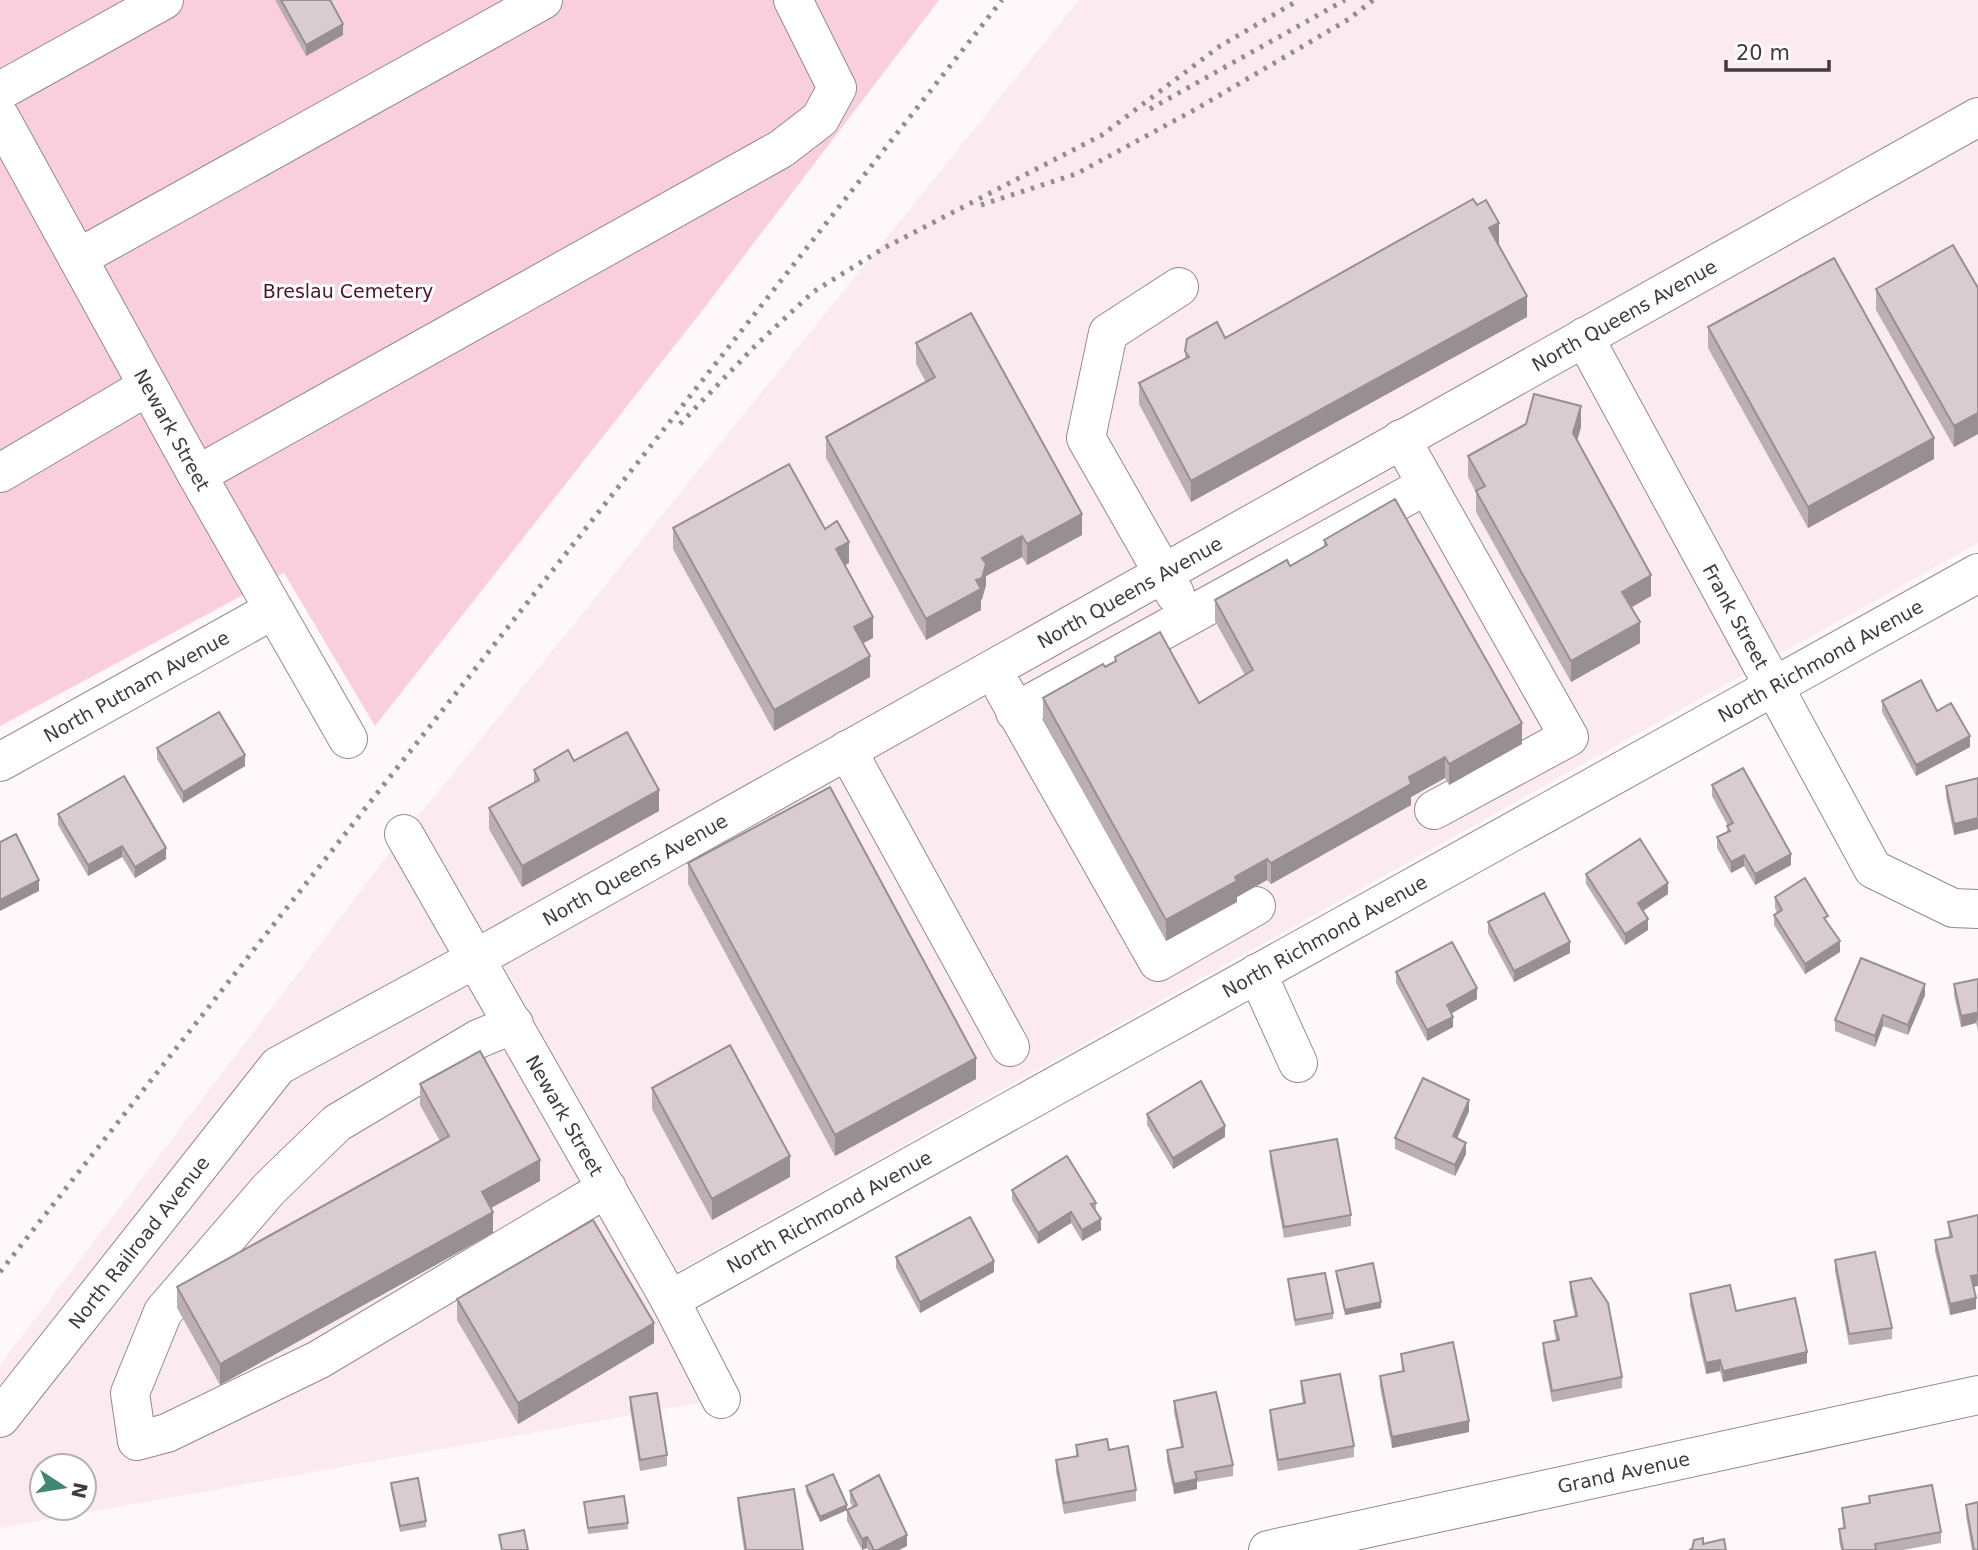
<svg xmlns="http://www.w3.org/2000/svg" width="1978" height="1550" font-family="'DejaVu Sans',sans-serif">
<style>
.built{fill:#fbeaef;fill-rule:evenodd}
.green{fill:#f9cfde}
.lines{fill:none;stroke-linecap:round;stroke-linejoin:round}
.minor-casing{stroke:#95898d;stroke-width:40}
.minor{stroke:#fff;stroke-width:38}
.rail{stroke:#938d8f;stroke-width:5;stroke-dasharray:3.5 7;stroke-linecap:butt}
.wall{fill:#bbafb3}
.shaded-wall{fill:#988f92}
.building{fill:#d9ccd0;stroke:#988f92;stroke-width:2}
.labels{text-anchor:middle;stroke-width:6;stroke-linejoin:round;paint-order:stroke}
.park-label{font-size:19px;fill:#4c132d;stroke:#fff}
.street-label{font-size:19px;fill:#403b3d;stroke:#fff}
</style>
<rect width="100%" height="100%" fill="#fef8fa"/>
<path class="built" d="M1079,0h899v543l-1337,749 80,107 -721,129v-163l404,-531zM42,1466h42v42h-42z"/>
<path class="green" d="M0,0h939l-234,307 -330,419 -91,-153 -284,153z"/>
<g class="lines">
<defs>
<g id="minor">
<path d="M0,91l164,-91"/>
<path id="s1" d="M0,117l197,358 151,264"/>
<path d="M78,258l465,-258"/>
<path id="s2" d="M1584,337l289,532 80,39 25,1"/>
<path d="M1401,439l168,298 -135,73"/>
<path d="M0,473l148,-87"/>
<path d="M197,475l584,-326 39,-30 17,-31 -44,-88"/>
<path d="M1175,594l-89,-156 22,-105 71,-46"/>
<path d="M1004,690l154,272 98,-56"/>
<path d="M1015,712l412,-227"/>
<path d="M847,750l163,297"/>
<path id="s3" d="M0,762l273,-152"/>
<path id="s4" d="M404,834l266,466 51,99"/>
<path d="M1257,973l41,90"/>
<path d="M514,1024l-36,15 -141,84 -68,66 -106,123 -33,81 7,48 30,-8 151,-73 289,-172"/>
<path id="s5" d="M670,1300l1308,-727"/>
<path id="s6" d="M0,1418l278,-352 199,-108 1501,-841"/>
<path id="s7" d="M1268,1550l710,-155"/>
</g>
</defs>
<use href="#minor" class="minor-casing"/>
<use href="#minor" class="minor"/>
<g class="rail">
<path d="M1150,109l195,-109"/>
<path d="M981,205l95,-31 120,-65 153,-90 24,-19"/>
<path d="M680,424l74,-77 59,-55 71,-44 218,-113 118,-89 79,-46"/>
<path d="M0,1272l1002,-1272"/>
</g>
</g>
<g class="wall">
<path d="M275,0h55l13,35 -37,21z"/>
<path d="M1498,244l29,73 -336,185 -52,-98v-21l46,-24v-8z"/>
<path d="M1978,288v146l-24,13 -78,-137v-21z"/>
<path d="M1708,327l226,132 -126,69 -100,-180z"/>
<path d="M916,343l166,192 -55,30 -5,-8 -36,19v9l-4,14 -1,1v10l-55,30 -100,-182v-21l100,-55 -10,-18z"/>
<path d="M1581,427l-4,14 74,155 -20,11 9,36 -69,39 -95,-170v-20l-8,-15v-21z"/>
<path d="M673,528l152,1 24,34 -5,2 29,73 -10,5 7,34 -96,54 -101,-182z"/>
<path d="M1324,540l198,204 -73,41 -4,-7 -34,19v8l-140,79 -4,-4 -30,17v5l-71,39 -123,-222v-21l72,-36v-5l84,46 46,-28 -30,-54v-21l75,-34 34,-19z"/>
<path d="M1882,701l88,46 -54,29 -34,-64z"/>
<path d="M157,748l88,18 -62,37 -26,-44z"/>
<path d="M574,761l85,50 -137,76 -33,-58v-21l45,-25v-13z"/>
<path d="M1978,778v51l-24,6 -8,-38v-11z"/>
<path d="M1712,785l79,80 -36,20 -11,-19 -13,7 -14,-25v-11l10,-5 1,-6 -16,-30z"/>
<path d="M58,814l108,45 -31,19 -13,-21 -34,19 -30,-51z"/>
<path d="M688,863l288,216 -141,77 -147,-272z"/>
<path d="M1586,874l82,20 -25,17 5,19 -23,15 -39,-61z"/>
<path d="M1775,897l53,26 12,29 -35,22 -31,-49v-10l3,-2 -2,-5z"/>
<path d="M1488,922l82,31 -56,29 -26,-49z"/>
<path d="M1396,972l81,27 -26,14 2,14 -26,14 -31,-58z"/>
<path d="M1978,979v52l-2,-8 -15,4 -7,-32v-11z"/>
<path d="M1925,995l-17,40 -25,-9 -8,21 -40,-16v-11z"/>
<path d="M420,1084l120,97 -49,27 2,25 -273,152 -43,-77v-21l263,-146 -20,-36z"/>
<path d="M652,1088l138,89 -78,43 -60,-111z"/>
<path d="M1469,1111l-12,27 9,16 -11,22 -60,-27v-11z"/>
<path d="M1147,1114l78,23 -52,32 -26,-44z"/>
<path d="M1270,1151l81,64v11l-67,12 -14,-76z"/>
<path d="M1012,1190l84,13v8l5,19 -19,11 -11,-18 -33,21 -26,-44z"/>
<path d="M1978,1215v71l-4,1 2,22 -26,6 -15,-64v-11l14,-3 -1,-15z"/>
<path d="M896,1257l98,15 -74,41 -24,-45z"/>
<path d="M1835,1260l57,68v11l-43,6 -14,-74z"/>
<path d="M1336,1271l45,37 -36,7 -9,-39z"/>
<path d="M1288,1279l45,34v6l-38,7z"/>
<path d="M1570,1282l52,95v11l-70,14 -9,-48v-11l13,-3 -2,-9v-10l21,-4 -5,-24z"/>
<path d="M1690,1294l46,17 71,52 -84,19 -3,-11 -14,3 -16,-69z"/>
<path d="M457,1299l197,44 -136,81 -61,-104z"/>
<path d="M1401,1354l68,78 -77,16 -12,-61v-11l22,-5z"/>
<path d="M1301,1381l53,65v11l-76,14 -8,-50v-11l33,-6 -2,-12z"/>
<path d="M630,1397l37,58v11l-27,5 -10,-63z"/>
<path d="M1174,1401l59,64v11l-36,6v7l-23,5 -7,-33v-11l14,-3 -7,-35z"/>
<path d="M1076,1445l33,5 27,40v11l-72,13 -8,-43v-11l20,-4z"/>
<path d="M391,1483l35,38v6l-26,5 -9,-43z"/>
<path d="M806,1486l41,24 -27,12 -14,-30z"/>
<path d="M850,1491l57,55 -8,4h-31l-1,-2 -5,2 -15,-29v-11l6,-3 -3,-5z"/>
<path d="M1869,1496l72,36v11l-38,7h-62l-2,-10v-11l4,-1 -1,-20 27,-5z"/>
<path d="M738,1498l65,52h-59l-6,-42z"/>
<path d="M584,1502l44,21v6l-40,5z"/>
<path d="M1966,1505l12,45h-6l-6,-34z"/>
</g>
<g class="shaded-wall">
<path d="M343,24v11l-37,21v-11z"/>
<path d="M1499,223v21l-10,5v-21z"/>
<path d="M1527,296v21l-336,185v-21z"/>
<path d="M1581,406v21l-8,27v-21z"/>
<path d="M1978,413v21l-24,13v-21z"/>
<path d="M1934,438v21l-126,69v-21z"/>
<path d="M1082,514v21l-55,30v-21z"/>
<path d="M1022,536v21l-36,19v9l-4,14 -1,1v10l-55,30v-21l50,-39 6,-22z"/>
<path d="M849,542v21l-13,7v-21z"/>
<path d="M1651,575v21l-29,17v-21z"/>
<path d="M873,617v21l-19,10v-21z"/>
<path d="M1640,622v21l-69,39v-21z"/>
<path d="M870,656v21l-96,54v-21z"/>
<path d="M1522,723v21l-73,41v-21z"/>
<path d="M1970,736v11l-54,29v-11z"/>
<path d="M245,755v11l-62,37v-11z"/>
<path d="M1445,757v21l-34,19v8l-140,79v-21l138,-86z"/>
<path d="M659,790v21l-137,76v-21z"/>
<path d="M1978,818v11l-24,6v-11z"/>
<path d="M122,846v11l-34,19v-11z"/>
<path d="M166,848v11l-31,19v-11z"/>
<path d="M1791,854v11l-36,20v-11z"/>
<path d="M1744,855v11l-13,7v-11z"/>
<path d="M1267,859v21l-30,17v5l-71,39v-21l69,-43z"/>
<path d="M39,880v11l-39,20v-11z"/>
<path d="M1668,883v11l-30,20v-11z"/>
<path d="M1648,919v11l-23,15v-11z"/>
<path d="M1840,941v11l-35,22v-10z"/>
<path d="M1570,942v11l-56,29v-11z"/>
<path d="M1925,984v11l-17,40v-10z"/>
<path d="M1477,988v11l-30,17v-11z"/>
<path d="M1976,1013v10l-15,4v-11z"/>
<path d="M1883,1015v11l-8,21v-11z"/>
<path d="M1453,1017v10l-26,14v-11z"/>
<path d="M976,1058v21l-141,77v-21z"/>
<path d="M1469,1100v11l-16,36v-11z"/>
<path d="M1225,1126v11l-52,32v-11z"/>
<path d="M1466,1143v11l-11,22v-11z"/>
<path d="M790,1156v21l-78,43v-21z"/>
<path d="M540,1160v21l-58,32v-21z"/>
<path d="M493,1212v21l-273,152v-21z"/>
<path d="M1071,1212v11l-33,21v-11z"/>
<path d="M1101,1219v11l-19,11v-11z"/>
<path d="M994,1261v11l-74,41v-11z"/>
<path d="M1978,1275v11l-7,1v-11z"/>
<path d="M1976,1298v11l-26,6v-11z"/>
<path d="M1381,1302v6l-36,7v-5z"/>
<path d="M654,1323v20l-136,81v-21z"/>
<path d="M1807,1352v11l-84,19v-11z"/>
<path d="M1720,1360v11l-14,3v-11z"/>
<path d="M1469,1421v11l-77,16v-11z"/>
<path d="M1197,1479v10l-23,5v-10z"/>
<path d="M847,1505v5l-27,12v-5z"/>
<path d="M907,1535v11l-8,4h-21z"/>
<path d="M867,1537v11l-5,2v-11z"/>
</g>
<g class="building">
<path d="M281,0h49l13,24 -37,21z"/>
<path d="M1473,199l4,6 9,-5 13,23 -10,5 38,68 -336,185 -52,-98 50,-26 -4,-6 2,-12 30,-17 8,16z"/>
<path d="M1953,245l25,43v125l-24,13 -78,-137z"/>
<path d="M1834,258l100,180 -126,69 -100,-180z"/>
<path d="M971,313l111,201 -55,30 -5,-8 -40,22 4,6 -4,14 -6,2 5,9 -55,30 -100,-182 109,-60 -19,-34z"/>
<path d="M1534,394l47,12 -8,27 78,142 -29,17 18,30 -69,39 -95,-170 9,-5 -17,-30 58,-32z"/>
<path d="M789,464l36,65 12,-8 12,21 -13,7 37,68 -19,10 16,29 -96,54 -101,-182z"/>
<path d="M1395,499l127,224 -73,41 -4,-7 -36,20 2,7 -140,79 -4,-4 -32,18 2,4 -71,39 -123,-222 60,-34 2,3 11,-6 -1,-4 45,-25 39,71 54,-33 -38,-70 72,-40 3,6 37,-21 -3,-5z"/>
<path d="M1921,680l16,31 14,-8 19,33 -54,29 -34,-64z"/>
<path d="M219,712l26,43 -62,37 -26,-44z"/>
<path d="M627,732l32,58 -137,76 -33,-58 50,-28 -5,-10 34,-20 6,11z"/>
<path d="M1743,768l48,86 -36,20 -11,-19 -13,7 -14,-25 13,-6 -3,-5 6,-3 -21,-38z"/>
<path d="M124,776l42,72 -31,19 -13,-21 -34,19 -30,-51z"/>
<path d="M1978,778v40l-24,6 -8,-38z"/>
<path d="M830,787l146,271 -141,77 -147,-272z"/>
<path d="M16,834l23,46 -39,20v-58z"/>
<path d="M1640,839l28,44 -30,20 10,16 -23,15 -39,-60z"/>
<path d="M1805,878l23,38 -4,2 16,23 -35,23 -31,-49 8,-5 -7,-13z"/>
<path d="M1544,893l26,49 -56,29 -26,-49z"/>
<path d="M1452,942l25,46 -30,17 6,12 -26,13 -31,-58z"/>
<path d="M1861,958l64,26 -17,41 -25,-10 -8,21 -40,-16z"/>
<path d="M1978,979v42l-2,-8 -15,3 -7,-32z"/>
<path d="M730,1045l60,111 -78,43 -60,-111z"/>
<path d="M480,1051l60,109 -58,32 11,20 -273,152 -43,-77 272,-151 -29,-52z"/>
<path d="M1423,1078l46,22 -16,36 13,7 -11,22 -60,-27z"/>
<path d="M1201,1081l24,45 -52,32 -26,-44z"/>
<path d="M1337,1139l14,76 -67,12 -14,-76z"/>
<path d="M1067,1156l29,47 -5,1 10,15 -19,11 -11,-18 -33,21 -26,-43z"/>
<path d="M1978,1215v60l-7,1 5,22 -26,6 -15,-64 17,-3 -4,-15z"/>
<path d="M970,1217l24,44 -74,41 -24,-45z"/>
<path d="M593,1220l61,103 -136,80 -61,-104z"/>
<path d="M1875,1252l17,76 -43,6 -14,-74z"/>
<path d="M1373,1263l8,39 -36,8 -9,-39z"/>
<path d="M1325,1273l8,40 -38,7 -7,-41z"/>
<path d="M1591,1278l17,25 14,74 -70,14 -9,-48 16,-3 -5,-19 23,-5 -7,-34z"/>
<path d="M1730,1285l6,26 59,-13 12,54 -84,19 -3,-11 -14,3 -16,-69z"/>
<path d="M1453,1342l16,79 -77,16 -12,-61 24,-5 -3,-17z"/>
<path d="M1340,1374l14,72 -76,14 -8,-50 35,-7 -4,-22z"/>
<path d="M1216,1392l17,73 -38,7 2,7 -23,5 -7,-34 16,-3 -9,-46z"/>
<path d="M657,1393l10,62 -27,5 -10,-63z"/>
<path d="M1107,1439l2,11 19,-4 8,44 -72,13 -8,-43 22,-4 -2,-11z"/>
<path d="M833,1474l14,31 -27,12 -14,-31z"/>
<path d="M879,1475l28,60 -29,15h-4l-7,-13 -5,2 -15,-29 10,-5 -7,-14z"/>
<path d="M418,1478l8,43 -26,5 -9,-43z"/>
<path d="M1932,1485l9,47 -66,12 1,6h-33l-4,-21 6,-1 -3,-20 28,-5 -1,-7z"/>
<path d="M794,1489l9,61h-57l-8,-52z"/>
<path d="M624,1496l4,27 -40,5 -4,-26z"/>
<path d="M1978,1502v48h-4l-8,-45z"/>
<path d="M524,1530l4,20h-26l-3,-15z"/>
<path d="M1703,1538v6l21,-5 2,11h-37l3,-1 2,-9z"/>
</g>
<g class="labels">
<g class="park-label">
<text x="348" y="298">Breslau Cemetery</text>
</g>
<g class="street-label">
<text dy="7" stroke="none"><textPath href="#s6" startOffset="1990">North Queens Avenue</textPath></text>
<text dy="7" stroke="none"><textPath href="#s1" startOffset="357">Newark Street</textPath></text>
<text dy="7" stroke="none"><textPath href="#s6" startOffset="1423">North Queens Avenue</textPath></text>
<text dy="7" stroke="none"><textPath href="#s2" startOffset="318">Frank Street</textPath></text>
<text dy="7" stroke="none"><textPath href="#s5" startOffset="1316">North Richmond Avenue</textPath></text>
<text dy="7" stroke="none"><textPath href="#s3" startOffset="156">North Putnam Avenue</textPath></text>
<text dy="7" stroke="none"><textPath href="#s6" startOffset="856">North Queens Avenue</textPath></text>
<text dy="7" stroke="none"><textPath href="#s5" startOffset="749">North Richmond Avenue</textPath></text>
<text dy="7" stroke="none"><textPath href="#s4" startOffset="324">Newark Street</textPath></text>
<text dy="7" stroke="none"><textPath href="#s5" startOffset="182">North Richmond Avenue</textPath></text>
<text dy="7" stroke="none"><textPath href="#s6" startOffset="224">North Railroad Avenue</textPath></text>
<text dy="7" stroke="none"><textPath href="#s7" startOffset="364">Grand Avenue</textPath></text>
</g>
</g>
<g transform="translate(63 1487) rotate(102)"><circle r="33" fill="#ffffff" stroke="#b3b1b1" stroke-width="2"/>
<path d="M0-5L12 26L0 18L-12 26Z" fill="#448676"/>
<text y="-10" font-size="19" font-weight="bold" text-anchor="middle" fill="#403b3d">N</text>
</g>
<path d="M1726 60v10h103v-10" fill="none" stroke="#403b3d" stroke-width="3.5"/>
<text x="1736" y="60" font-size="21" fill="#403b3d" stroke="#ffffff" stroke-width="5" paint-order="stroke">20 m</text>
</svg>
